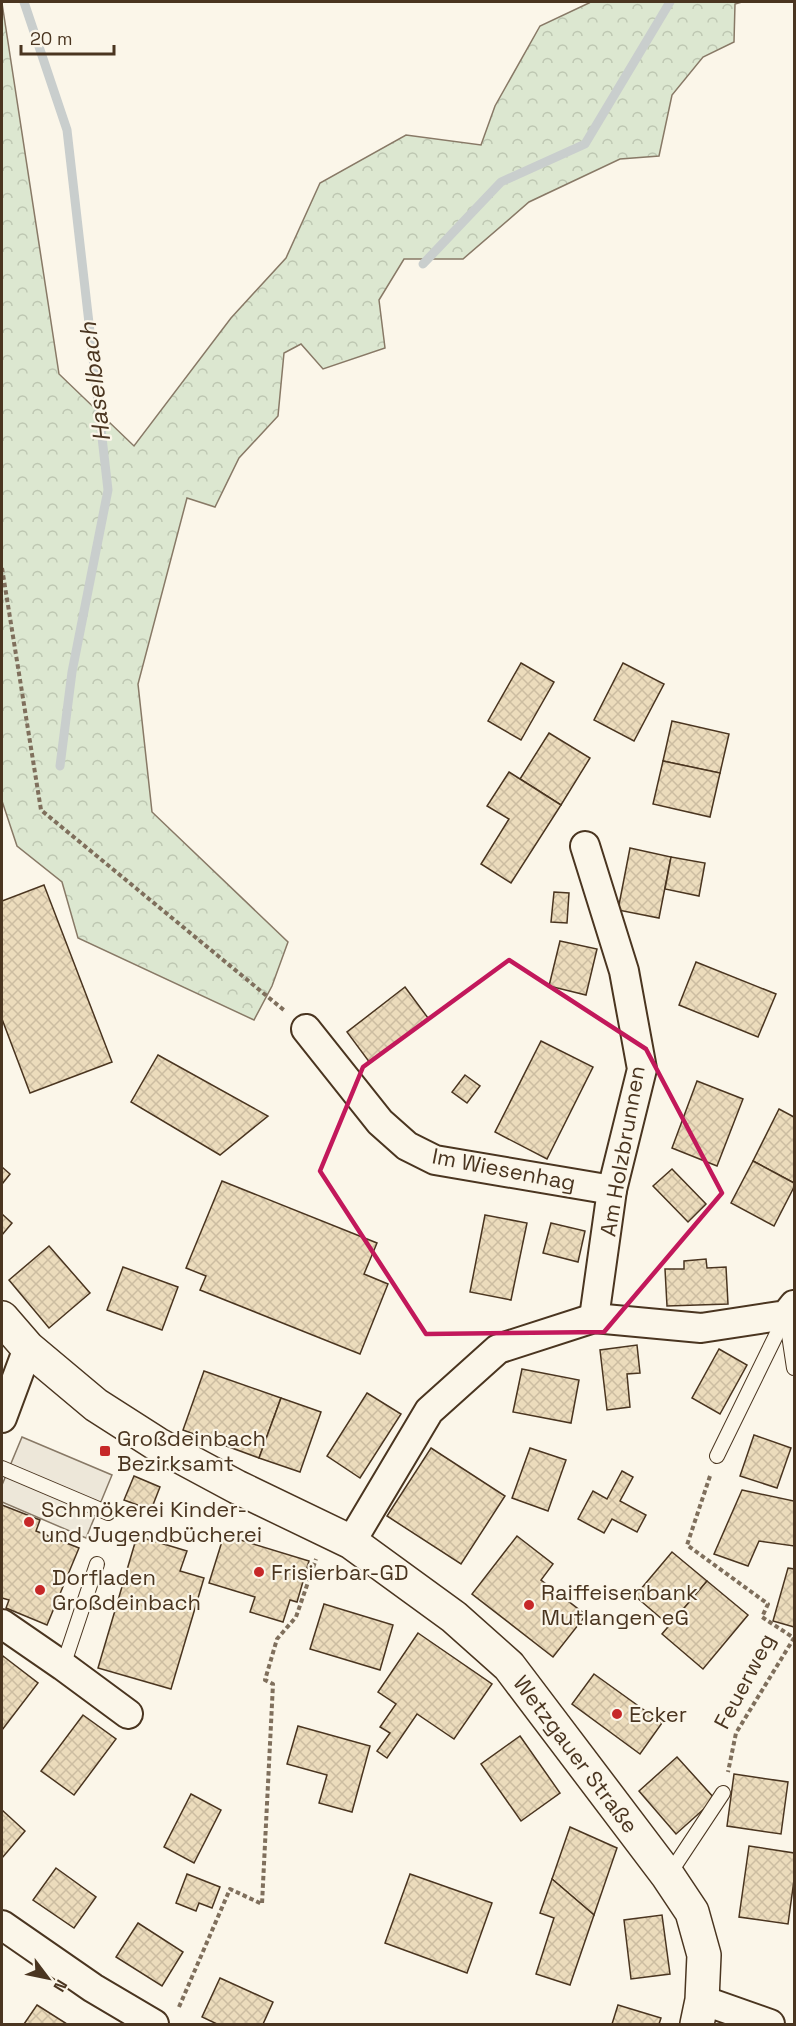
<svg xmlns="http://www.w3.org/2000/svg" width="796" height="2026" font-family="'Space Grotesk',sans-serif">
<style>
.forest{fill:url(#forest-crowns);stroke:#887966;stroke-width:1.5}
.parking{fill:#ede7d9;stroke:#887966;stroke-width:1.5}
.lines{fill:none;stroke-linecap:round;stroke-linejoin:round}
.stream{stroke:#c9cecd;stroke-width:9}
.building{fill:url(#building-cross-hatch);stroke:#4a3520;stroke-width:1.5}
.service-casing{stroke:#4a3520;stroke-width:16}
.minor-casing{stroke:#4a3520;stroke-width:32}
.tertiary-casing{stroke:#4a3520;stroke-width:36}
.path{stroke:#7f6f5c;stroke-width:4;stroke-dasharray:4.5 3;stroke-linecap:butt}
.service{stroke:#fbf6e9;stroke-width:14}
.minor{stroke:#fbf6e9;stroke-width:28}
.tertiary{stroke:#fbf6e9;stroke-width:33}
.marked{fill:none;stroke:#c2185b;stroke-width:4.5;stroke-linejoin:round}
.poi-dot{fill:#c62828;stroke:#fbf6e9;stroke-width:2}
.labels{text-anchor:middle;stroke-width:4.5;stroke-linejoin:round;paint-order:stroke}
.street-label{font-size:22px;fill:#4a3520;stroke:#fbf6e9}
.poi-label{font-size:22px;fill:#4a3520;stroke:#fbf6e9;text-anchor:start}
.water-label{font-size:24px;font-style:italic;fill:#4a3520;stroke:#fbf6e9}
</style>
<defs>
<pattern id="forest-crowns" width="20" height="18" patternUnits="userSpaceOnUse" patternTransform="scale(1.5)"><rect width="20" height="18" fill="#dce7d0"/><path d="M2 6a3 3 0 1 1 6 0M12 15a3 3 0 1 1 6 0" fill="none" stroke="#bec7b2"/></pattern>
<pattern id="building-cross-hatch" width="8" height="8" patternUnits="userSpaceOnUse" patternTransform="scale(1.5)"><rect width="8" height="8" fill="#ecdcbc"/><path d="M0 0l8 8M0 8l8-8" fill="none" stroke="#ccbda1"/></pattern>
</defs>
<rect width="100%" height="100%" fill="#fbf6e9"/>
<path class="forest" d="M588,2h154l-7,2 -1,38 -31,15 -31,38 -13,61 -39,3 -91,43 -66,57h-59l-25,41 6,48 -62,21 -22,-25 -17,9 -6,63 -39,42 -24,49 -28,-9 -49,186 14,128 136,130 -16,44 -18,34 -176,-82 -16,-56 -45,-36 -15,-45v-798l57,371 75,72 97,-128 55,-60 34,-75 86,-48 75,10 14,-39 45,-80 49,-23z"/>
<path class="parking" d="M22,1437l90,38 -26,63 -84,-36v-17z"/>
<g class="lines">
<g class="stream">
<path d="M24,2l43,128 41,360 -36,182 -12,94"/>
<path d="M423,264l78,-82 84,-38 85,-142"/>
</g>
</g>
<g class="building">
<path d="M521,663l33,19 -33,58 -33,-19z"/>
<path d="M623,663l41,21 -30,57 -40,-21z"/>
<path d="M672,721l57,13 -9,39 -57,-12z"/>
<path d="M549,733l41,25 -29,47 -41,-26z"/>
<path d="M663,761l57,12 -10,44 -57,-13z"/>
<path d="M509,772l52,33 -50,78 -30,-19 28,-45 -22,-13z"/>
<path d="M630,848l41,9 -12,61 -41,-8z"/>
<path d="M671,857l34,6 -6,33 -34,-7z"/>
<path d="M44,885l68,177 -82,31 -28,-74v-118z"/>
<path d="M554,892l15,1 -2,30 -16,-1z"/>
<path d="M560,941l37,8 -11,46 -37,-9z"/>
<path d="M696,962l80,32 -18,43 -79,-32z"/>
<path d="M405,987l23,31 -58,45 -23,-31z"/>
<path d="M541,1041l52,26 -46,92 -52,-27z"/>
<path d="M158,1055l110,61 -48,39 -89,-53z"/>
<path d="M465,1075l15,11 -13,17 -15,-11z"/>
<path d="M697,1081l46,18 -26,67 -45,-18z"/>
<path d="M779,1109l15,8v66l-41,-22z"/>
<path d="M753,1161l41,22v4l-20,39 -43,-23z"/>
<path d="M2,1167l8,7 -8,10z"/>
<path d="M672,1169l34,35 -18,18 -35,-36z"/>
<path d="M222,1181l155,62 -13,31 24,10 -28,70 -160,-64 6,-14 -20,-8z"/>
<path d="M2,1214l10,9 -10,12z"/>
<path d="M485,1215l42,8 -16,77 -41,-8z"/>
<path d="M551,1223l34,8 -7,31 -35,-9z"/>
<path d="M49,1246l41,47 -41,35 -40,-48z"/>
<path d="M706,1259l1,9 19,-1 2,37 -61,2 -2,-37h19v-8z"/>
<path d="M123,1267l55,20 -16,43 -55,-20z"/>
<path d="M637,1345l3,28 -13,1 3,33 -23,3 -7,-60z"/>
<path d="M719,1349l28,16 -27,49 -28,-16z"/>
<path d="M522,1369l57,11 -8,43 -58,-11z"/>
<path d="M204,1371l77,27 -22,60 -76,-28z"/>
<path d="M367,1393l34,21 -41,64 -33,-22z"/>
<path d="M281,1398l40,14 -21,60 -41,-14z"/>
<path d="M754,1435l37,13 -14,40 -37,-12z"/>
<path d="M431,1448l74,48 -44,68 -74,-48z"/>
<path d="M530,1448l36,12 -18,51 -36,-13z"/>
<path d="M622,1471l11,6 -13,24 26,14 -9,17 -25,-13 -8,14 -26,-14 15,-28 14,8z"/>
<path d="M134,1476l26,11 -9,23 -27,-10z"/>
<path d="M742,1490l52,11v45l-35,-5 -11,25 -34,-12z"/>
<path d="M2,1505l38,15 -4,11 43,17 -32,77 -41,-17 3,-8 -7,-2z"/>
<path d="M224,1535l85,26 -12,41 -7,-2 -7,22 -33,-10 5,-15 -46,-14z"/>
<path d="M137,1536l50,15 -7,20 24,7 -33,111 -73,-21z"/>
<path d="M517,1536l36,28 -12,16 45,35 -33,42 -81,-63z"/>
<path d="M672,1552l35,29 -37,45 -35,-30z"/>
<path d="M788,1568l6,1v58l-21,-6z"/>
<path d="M707,1581l41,34 -45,54 -41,-35z"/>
<path d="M324,1604l69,21 -13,45 -70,-21z"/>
<path d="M418,1633l74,51 -38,55 -37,-25 -30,44 -10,-7 13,-18 -10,-6 16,-23 -18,-12z"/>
<path d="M3,1656l35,27 -36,47v-71z"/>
<path d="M594,1674l68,49 -22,31 -68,-50z"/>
<path d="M83,1715l33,24 -42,56 -33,-24z"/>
<path d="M298,1726l72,20 -18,66 -33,-9 8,-28 -40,-11z"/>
<path d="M520,1736l40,57 -39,28 -40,-57z"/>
<path d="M677,1757l38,42 -39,35 -37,-43z"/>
<path d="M734,1774l54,8 -7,52 -54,-8z"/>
<path d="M191,1794l30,16 -27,53 -30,-16z"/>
<path d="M2,1810l23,21 -23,27z"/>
<path d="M570,1827l47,21 -23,67 -42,-36z"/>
<path d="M749,1846l45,7v27l-6,44 -49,-7z"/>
<path d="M56,1868l40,29 -22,31 -41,-28z"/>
<path d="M187,1874l33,13 -8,21 -13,-5 -3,8 -20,-8z"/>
<path d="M410,1874l82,29 -25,70 -82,-30z"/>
<path d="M552,1879l42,36 -24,70 -34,-11 18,-56 -14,-5z"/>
<path d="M662,1915l8,59 -39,5 -7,-59z"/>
<path d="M138,1923l45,29 -21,34 -46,-29z"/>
<path d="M220,1978l53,24 -10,22h-46l-15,-7z"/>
<path d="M37,2005l30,19h-43z"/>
<path d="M618,2005l43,13 -2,6h-47z"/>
</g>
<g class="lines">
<defs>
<g id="service">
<path d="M786,1315l8,53"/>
<path d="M717,1456l69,-141"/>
<path d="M2,1468l106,45"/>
<path d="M63,1666l34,-102"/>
<path d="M668,1876l55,-83"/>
</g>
<g id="minor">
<path d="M585,846l39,125 18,98 -30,121 -18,128"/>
<path d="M306,1029l74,93 27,24 28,14 177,30"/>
<path d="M2,1418l26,-70"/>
<path d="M351,1542l78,-131 69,-62 96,-31 107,10 85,-13 8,-10"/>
<path d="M2,1624l61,42 65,48"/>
<path d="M2,1925l91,63 61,36"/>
<path d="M702,2000l68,24"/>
</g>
<path id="tertiary" d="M2,1318l26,30 68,57 61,39 80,43 114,55 103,75 55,49 159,210 24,36 12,43 -2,45 -5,24"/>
</defs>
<use href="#service" class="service-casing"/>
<use href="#minor" class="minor-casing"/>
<use href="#tertiary" class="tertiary-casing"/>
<g class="path">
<path d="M2,568l39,242 244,201"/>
<path d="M710,1476l-23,69 81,59 -6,13 32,21 -58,95 -8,39"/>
<path d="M179,2007l51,-118 32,15 11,-220 -8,-4 12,-41 19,-22 20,-58"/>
</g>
<use href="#service" class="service"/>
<use href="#minor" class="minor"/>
<use href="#tertiary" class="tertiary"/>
</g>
<path class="marked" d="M509,960l137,89 76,144 -118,139 -178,2 -106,-163 43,-104z"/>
<g class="poi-dot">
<rect x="99" y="1445" width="12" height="12" rx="3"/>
<circle cx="29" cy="1522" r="6"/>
<circle cx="259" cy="1572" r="6"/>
<circle cx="40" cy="1590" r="6"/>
<circle cx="529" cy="1605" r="6"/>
<circle cx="617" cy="1714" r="6"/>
</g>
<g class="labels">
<g class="street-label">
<text transform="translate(622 1151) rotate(-80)" y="8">Am Holzbrunnen</text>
<text transform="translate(504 1169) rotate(11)" y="8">Im Wiesenhag</text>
<text transform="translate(744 1681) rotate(-62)" y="8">Feuerweg</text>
<text transform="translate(576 1754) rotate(53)" y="8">Wetzgauer Straße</text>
</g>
<g class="poi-label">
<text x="117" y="1446">Großdeinbach<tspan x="117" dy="25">Bezirksamt</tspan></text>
<text x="41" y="1517">Schmökerei Kinder-<tspan x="41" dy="25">und Jugendbücherei</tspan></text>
<text x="271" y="1580">Frisierbar-GD</text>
<text x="52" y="1585">Dorfladen<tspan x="52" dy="25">Großdeinbach</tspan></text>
<text x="541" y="1600">Raiffeisenbank<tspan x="541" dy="25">Mutlangen eG</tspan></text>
<text x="629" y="1722">Ecker</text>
</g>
<g class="water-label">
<text transform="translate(95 382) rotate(-97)" y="8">Haselbach</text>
</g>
</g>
<rect width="796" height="2026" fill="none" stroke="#4a3520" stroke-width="6"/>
<g transform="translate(48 1978) rotate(122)" stroke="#fbf6e9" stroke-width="4.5" paint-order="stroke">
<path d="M0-4.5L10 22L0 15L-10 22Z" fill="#4a3520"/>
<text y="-9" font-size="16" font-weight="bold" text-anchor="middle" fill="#4a3520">N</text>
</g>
<path d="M21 45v9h93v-9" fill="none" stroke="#4a3520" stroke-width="3"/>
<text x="30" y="45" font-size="18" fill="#4a3520" stroke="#fbf6e9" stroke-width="4.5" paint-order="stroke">20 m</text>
</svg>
